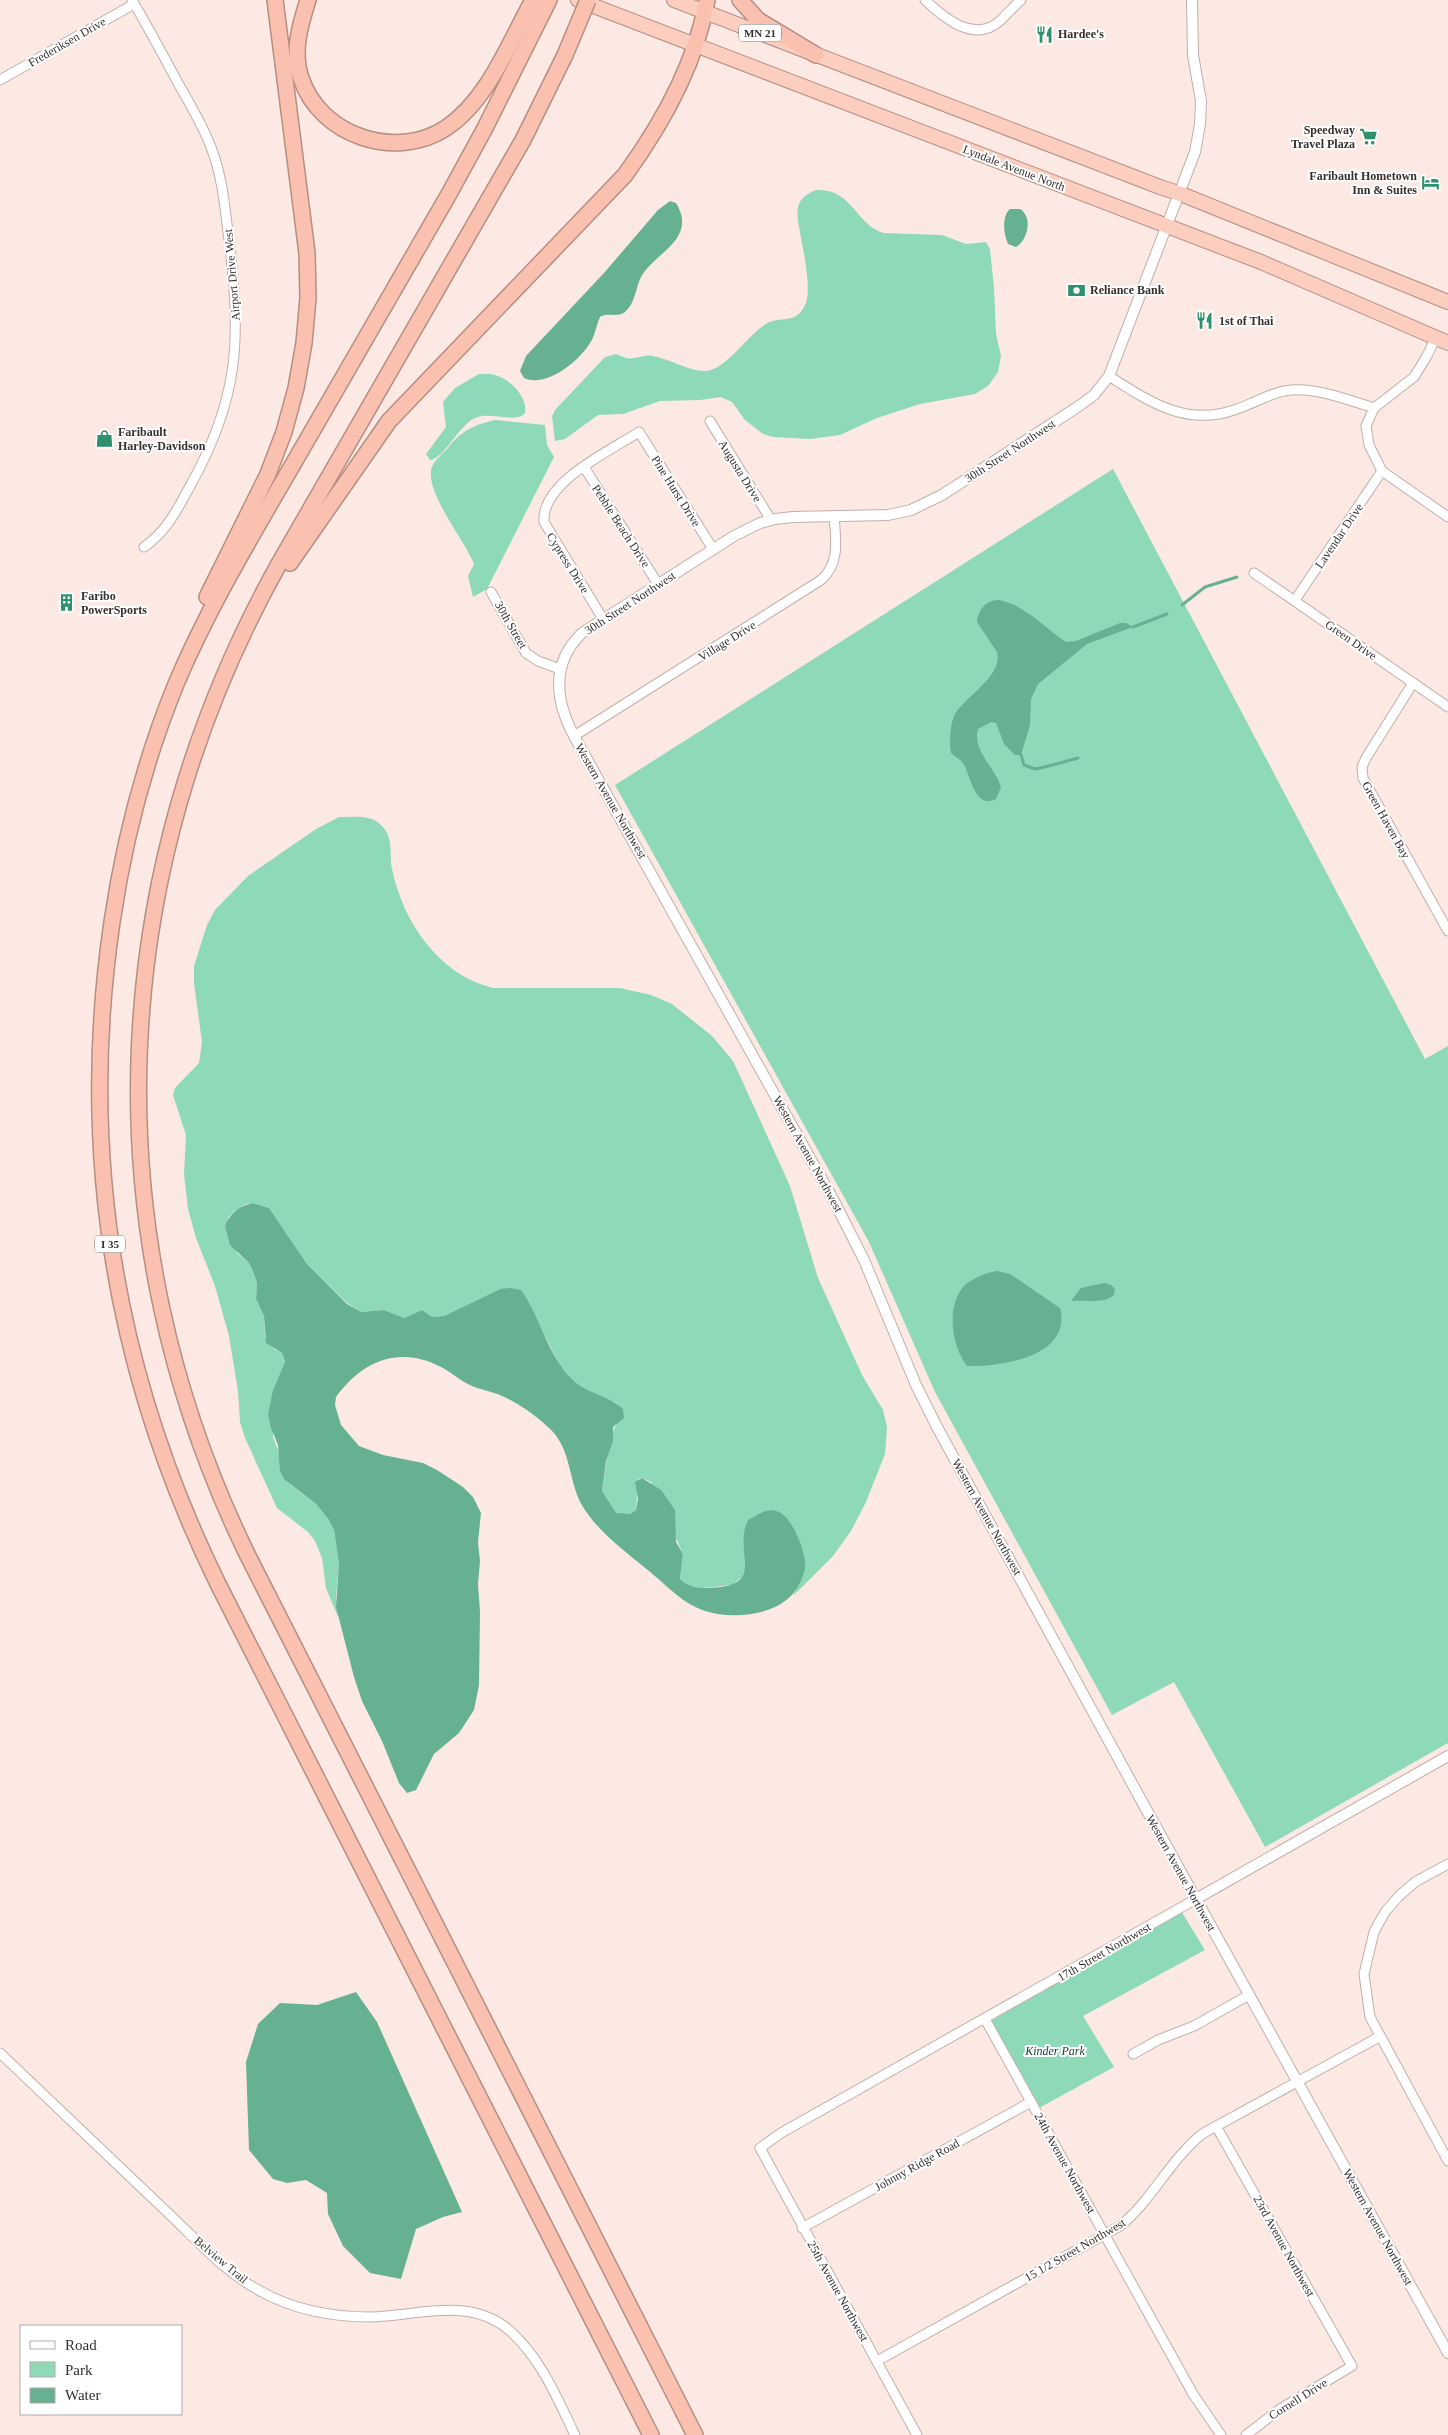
<svg xmlns="http://www.w3.org/2000/svg" width="1448" height="2435" font-family="Georgia,serif">
<style>
.green{fill:#8ed9b7}
.water{fill:#66b191}
.lines{fill:none;stroke-linecap:round;stroke-linejoin:round}
.stream{stroke:#66b191;stroke-width:3}
.minor-casing{stroke:#c1afaa;stroke-width:11}
.tertiary-casing{stroke:#c1afaa;stroke-width:12}
.trunk-casing{stroke:#b68e82;stroke-width:16}
.motorway-casing{stroke:#b68e82;stroke-width:18}
.minor{stroke:#fff;stroke-width:9}
.tertiary{stroke:#fff;stroke-width:10}
.trunk{stroke:#fccec0;stroke-width:14}
.motorway{stroke:#fbc1b0;stroke-width:15}
.motorway-bridge-casing{stroke:#b68e82;stroke-width:18;stroke-linecap:butt}
.motorway-bridge{stroke:#fbc1b0;stroke-width:15}
.labels{text-anchor:middle;stroke-width:4;stroke-linejoin:round;paint-order:stroke}
.shield{fill:#fff;stroke:#726d6c;stroke-width:1}
.shield-label{font-size:11px;font-weight:bold;fill:#362f2d}
.poi-label{font-size:12px;font-weight:bold;fill:#362f2d;stroke:#fff;text-anchor:start}
.street-label{font-size:12px;fill:#362f2d;stroke:#fff}
.park-label{font-size:12px;font-style:italic;fill:#183a2c;stroke:#fff}
</style>
<rect width="100%" height="100%" fill="#fce9e4"/>
<g class="green">
<path d="M816,190c37,-2 39,35 68,43l58,2 24,9 20,-2 4,7 4,39 2,46 5,22 -3,16 -10,14 -13,8 -55,10 -43,14 -37,17 -30,4 -37,-2 -10,-3 -18,-14 -13,-18 -11,-5 -21,3 -40,1 -37,13 -25,1 -33,24 -10,2 -3,-25 3,-6 50,-53 11,-3c3,1 7,3 10,4 9,2 18,-4 27,-2 17,3 33,14 51,15 21,1 44,-37 62,-47 14,-9 29,2 39,-19 7,-14 -1,-51 -4,-67 -3,-21 -11,-38 15,-48z"/>
<path d="M479,374c6,0 11,-1 16,1 15,4 33,22 30,38 -9,11 -35,-2 -50,5 -16,7 -31,41 -45,42l-4,-6 20,-27 -3,-25 12,-14z"/>
<path d="M495,420l50,5 2,20 7,12 -67,132 -14,8 -5,-21 6,-12c-8,-22 -51,-74 -42,-97 2,-6 10,-13 15,-18 14,-18 26,-24 48,-29z"/>
<path d="M1113,469l312,590 23,-13v697l-183,104 -91,-165 -62,33 -177,-323 -66,-150 -254,-457z"/>
<path d="M339,817c14,0 33,-3 43,9 12,12 7,28 10,43 11,53 47,106 101,119h127l31,7 21,9 40,32 21,25 12,26 45,99 28,92 44,97 21,35 4,17 -2,27 -19,48 -15,29 -18,25 -40,40c13,-23 12,-39 3,-64l-50,35 -4,10 -10,8 -30,3 -17,-3 -5,-6 3,-25 -32,-72 -9,-4 -4,1 -2,31 -6,4h-14l-14,-23c3,-17 7,-59 17,-71l-2,-17 -33,-14 -12,-9 -12,-14 -30,-60 -30,-17 -56,27 -12,1 -10,-7 -18,8 -20,-8 -23,2 -14,-9 -40,-39 -38,-56 -15,-5 -8,1 -13,8 -5,6 9,35 12,10 8,20 -1,16 8,17 1,21 9,12 8,4 3,10 -12,27v47l18,48 25,19 13,16 5,10 5,34 -3,33 2,20 -12,-29 -4,-30 -7,-17 -7,-9 -31,-24 -32,-70 -5,-16 -2,-31 -9,-55 -14,-50 -19,-48 -8,-29 -4,-34 2,-40 -13,-40 2,-7 24,-25 3,-21 -8,-59v-17l13,-41 8,-15 33,-34 68,-47z"/>
<path d="M1181,1911l24,39 -122,66 31,51 -75,41 -48,-87z"/>
</g>
<g class="water">
<path d="M670,201l6,2c22,36 -21,49 -35,74 -5,10 -6,27 -16,35 -8,6 -18,0 -25,5 -4,9 -5,19 -10,26 -11,18 -43,45 -66,35l-4,-7 6,-15 78,-83 54,-63z"/>
<path d="M1010,209h10c13,8 8,31 -4,38l-8,-3c-4,-9 -7,-27 2,-35z"/>
<path d="M999,600c28,6 45,28 67,42l10,-1 44,-18h6l7,4 -46,17 -49,40 -7,15 -1,26 -9,30h-6l-11,-11 -8,-21 -5,-1 -13,7c-6,22 17,38 23,58l-5,12c-21,11 -25,-23 -33,-36 -3,-4 -8,-6 -12,-10 -2,-11 -1,-29 4,-39 10,-17 49,-39 42,-62l-20,-30c1,-12 9,-22 22,-22z"/>
<path d="M253,1203l16,5 38,56 40,40 14,8 23,-2 20,8 18,-8 10,7 12,-1 56,-27 10,-1 11,2c19,26 28,69 52,90 14,14 36,15 50,29l1,9 -11,9v14l-7,20 -4,30 14,22 14,1 6,-4 2,-11 -3,-17 7,-4 19,12 14,20 1,32 7,12 -3,25c7,8 18,9 29,9 60,-2 23,-36 39,-68 8,-4 18,-12 28,-9 16,3 31,43 29,58 -1,4 -3,10 -5,14 -15,33 -67,38 -98,27 -18,-7 -31,-20 -46,-33 -25,-22 -55,-41 -73,-70 -14,-23 -11,-52 -29,-74 -13,-14 -35,-30 -52,-37 -10,-5 -22,-6 -32,-11 -11,-5 -19,-13 -29,-18 -42,-22 -79,-6 -105,30l-1,8 6,20 18,21 24,9 40,8 14,7 26,17 10,10 8,16 -3,29 2,19 -2,23 2,28 -1,73 -5,25 -15,23 -25,21 -18,36 -9,3 -8,-10 -17,-42 -20,-40 -8,-24 -18,-70 3,-43 -5,-34 -5,-10 -13,-16 -32,-25 -4,-8 -2,-26 -7,-17 -3,-13 5,-25 12,-28 -3,-9 -16,-10 -2,-27 -8,-17 1,-16 -4,-11 -4,-9 -19,-18 -5,-19c6,-14 14,-20 28,-23z"/>
<path d="M997,1271l13,3 50,34c12,49 -59,59 -93,58 -15,-19 -22,-61 -2,-81 8,-7 21,-12 32,-14z"/>
<path d="M1104,1283l7,2 4,4 -1,6c-11,9 -29,5 -43,6l10,-13z"/>
<path d="M356,1992l21,30 85,190 -19,5 -27,12 -15,50 -31,-6 -27,-27 -15,-32 -1,-21 -21,-13 -19,3 -14,-4 -24,-29 -3,-88 12,-38 22,-21 37,2z"/>
</g>
<g class="lines">
<g class="stream">
<path d="M1182,605l23,-18 32,-10"/>
<path d="M1133,627l34,-13"/>
<path d="M1021,755l3,10 11,4 10,-2 33,-9"/>
</g>
<defs>
<g id="minor">
<path d="M132,0c16,27 31,55 46,83 12,21 26,44 34,67 11,29 13,60 17,90 12,99 11,158 -40,248 -12,22 -23,44 -45,59"/>
<path d="M925,0c20,19 50,44 76,20 7,-7 13,-14 20,-20"/>
<path d="M0,80l134,-76"/>
<path d="M1436,337l-9,19 -13,21 -40,31 -8,18 3,19 13,26 66,46"/>
<path d="M1109,376c39,25 77,51 125,34 20,-6 36,-18 57,-20 27,-2 58,10 83,18"/>
<path d="M710,421l61,99"/>
<path d="M584,467l74,117"/>
<path d="M1254,573l194,134"/>
<path d="M491,592l35,61 12,8 22,8"/>
<path d="M1295,600l87,-129"/>
<path d="M603,619l-59,-97c-3,-40 66,-71 95,-90l74,117"/>
<path d="M1413,683l-47,75 -4,9 1,11 85,153"/>
<path d="M574,736l247,-156c19,-16 15,-41 13,-63"/>
<path d="M1448,1864l-33,18 -16,14 -14,16 -11,20 -10,42 6,43 78,144"/>
<path d="M985,2019l208,375 28,41"/>
<path d="M0,2053c56,53 111,106 167,159 30,28 58,61 95,80 33,18 71,25 109,25 47,-1 98,-21 138,13 32,28 48,68 66,105"/>
<path d="M1133,2054l25,-14 36,-14 55,-31"/>
<path d="M1216,2126l136,240 -72,43 -34,26"/>
<path d="M802,2228l229,-126"/>
<path d="M877,2361l243,-135c32,-26 50,-66 82,-92l177,-97"/>
<path d="M917,2435l-157,-287 21,-15 415,-234"/>
</g>
<g id="tertiary">
<path d="M1192,0l1,55 8,46 -1,23 -5,28 -86,224 -15,19 -15,11 -137,89 -31,15 -23,5 -95,2 -18,2 -15,4 -26,13 -152,97c-31,30 -27,67 -8,103l260,465 30,59 52,125 21,42 209,382 302,544"/>
<path d="M1196,1899l252,-143"/>
</g>
<g id="trunk">
<path d="M578,0l683,262 187,81"/>
<path d="M674,0l486,187 21,7 267,108"/>
</g>
<g id="motorway">
<path d="M308,0c-8,25 -16,52 -7,78 19,58 95,83 145,50 42,-28 63,-85 87,-128"/>
<path d="M549,0l-64,128 -36,66c-52,90 -104,181 -157,272 -41,71 -84,142 -116,218 -31,76 -52,156 -64,238 -34,231 3,452 106,662l433,851"/>
<path d="M740,0l18,20 58,35"/>
<path d="M565,55l-42,85 -243,422c-175,312 -190,671 -32,994l447,879"/>
<path d="M290,563l99,-142 236,-246c37,-51 71,-112 82,-175"/>
<path d="M207,597l61,-123 16,-42 12,-44 8,-45 4,-45 -1,-45 -32,-253"/>
</g>
</defs>
<use href="#minor" class="minor-casing"/>
<use href="#tertiary" class="tertiary-casing"/>
<use href="#trunk" class="trunk-casing"/>
<use href="#motorway" class="motorway-casing"/>
<use href="#minor" class="minor"/>
<use href="#tertiary" class="tertiary"/>
<use href="#trunk" class="trunk"/>
<use href="#motorway" class="motorway"/>
<defs>
<path id="motorway-bridge" d="M565,55l23,-55"/>
</defs>
<use href="#motorway-bridge" class="motorway-bridge-casing"/>
<use href="#motorway-bridge" class="motorway-bridge"/>
</g>
<defs>
<symbol id="restaurant-bare" viewBox="-9 -9 18 18"><path d="M-5-6h1v4h1v-4h1v4h1v-4h1v5L-1.5 .5V6h-2V.5L-5-1ZM5-6V6H3V1.5H1.5Q1.5-4 5-6Z" fill="#2d916d" stroke="#fff" stroke-width="2.5" paint-order="stroke"/></symbol>
<symbol id="supermarket-bare" viewBox="-9 -9 18 18"><path d="M-6-5.5h2.5l.6 2H6L4.5 2H-2.5L-4.4-4H-6ZM-1.5 3.2a1.3 1.3 0 1 0 .1 0ZM3 3.2a1.3 1.3 0 1 0 .1 0Z" fill="#2d916d" stroke="#fff" stroke-width="2.5" paint-order="stroke"/></symbol>
<symbol id="hotel-bare" viewBox="-9 -9 18 18"><path d="M-6-4.5h1.5V1H6V5H4.5V3h-9V5H-6ZM-4 0a1.8 1.8 0 1 1 3.6 0ZM.5 0V-2.5h3Q6-2.5 6 0Z" fill="#2d916d" stroke="#fff" stroke-width="2.5" paint-order="stroke"/></symbol>
<symbol id="bank-bare" viewBox="-9 -9 18 18"><path d="M-6-4H6V4H-6ZM0-2.3a2.3 2.3 0 1 0 0 4.6a2.3 2.3 0 1 0 0-4.6Z" fill="#2d916d" stroke="#fff" stroke-width="2.5" paint-order="stroke"/></symbol>
<symbol id="shop-bare" viewBox="-9 -9 18 18"><path d="M-5-2.5h2.3a2.7 3.5 0 0 1 5.4 0H5L5.5 6h-11ZM-1.5-2.5h3a1.5 2.3 0 0 0-3 0Z" fill="#2d916d" stroke="#fff" stroke-width="2.5" paint-order="stroke"/></symbol>
<symbol id="building-bare" viewBox="-9 -9 18 18"><path d="M-4-6H4V6H1V3H-1V6H-4ZM-2.5-4.3h1.7v1.8h-1.7ZM.8-4.3h1.7v1.8H.8ZM-2.5-1h1.7V.8h-1.7ZM.8-1h1.7V.8H.8Z" fill="#2d916d" stroke="#fff" stroke-width="2.5" paint-order="stroke"/></symbol>
</defs>
<g fill-rule="evenodd">
<use href="#restaurant-bare" x="1032" y="22" width="25" height="25"/>
<use href="#supermarket-bare" x="1356" y="124" width="25" height="25"/>
<use href="#hotel-bare" x="1418" y="170" width="25" height="25"/>
<use href="#bank-bare" x="1064" y="278" width="25" height="25"/>
<use href="#restaurant-bare" x="1192" y="308" width="25" height="25"/>
<use href="#shop-bare" x="92" y="426" width="25" height="25"/>
<use href="#building-bare" x="54" y="590" width="25" height="25"/>
</g>
<g class="labels">
<g class="shield">
<rect x="739" y="24.5" width="42" height="17" rx="4"/>
<rect x="95" y="1235.5" width="30" height="17" rx="4"/>
</g>
<g class="shield-label">
<text x="760" y="37">MN 21</text>
<text x="110" y="1248">I 35</text>
</g>
<g class="poi-label">
<text x="1058" y="38">Hardee's</text>
<text x="1355" y="134" text-anchor="end">Speedway<tspan x="1355" dy="14">Travel Plaza</tspan></text>
<text x="1417" y="180" text-anchor="end">Faribault Hometown<tspan x="1417" dy="14">Inn &amp; Suites</tspan></text>
<text x="1090" y="294">Reliance Bank</text>
<text x="1219" y="325">1st of Thai</text>
<text x="118" y="436">Faribault<tspan x="118" dy="14">Harley-Davidson</tspan></text>
<text x="81" y="600">Faribo<tspan x="81" dy="14">PowerSports</tspan></text>
</g>
<g class="street-label">
<text transform="translate(67 42) rotate(-30)" y="4">Frederiksen Drive</text>
<text transform="translate(1014 168) rotate(21)" y="4">Lyndale Avenue North</text>
<text transform="translate(232 275) rotate(-95)" y="4">Airport Drive West</text>
<text transform="translate(1010 451) rotate(-33)" y="4">30th Street Northwest</text>
<text transform="translate(740 471) rotate(58)" y="4">Augusta Drive</text>
<text transform="translate(676 491) rotate(58)" y="4">Pine Hurst Drive</text>
<text transform="translate(621 526) rotate(57)" y="4">Pebble Beach Drive</text>
<text transform="translate(1339 536) rotate(-56)" y="4">Lavendar Drive</text>
<text transform="translate(568 563) rotate(58)" y="4">Cypress Drive</text>
<text transform="translate(630 603) rotate(-33)" y="4">30th Street Northwest</text>
<text transform="translate(511 625) rotate(60)" y="4">30th Street</text>
<text transform="translate(1351 640) rotate(35)" y="4">Green Drive</text>
<text transform="translate(727 641) rotate(-32)" y="4">Village Drive</text>
<text transform="translate(611 801) rotate(60)" y="4">Western Avenue Northwest</text>
<text transform="translate(1386 820) rotate(61)" y="4">Green Haven Bay</text>
<text transform="translate(808 1154) rotate(61)" y="4">Western Avenue Northwest</text>
<text transform="translate(987 1517) rotate(61)" y="4">Western Avenue Northwest</text>
<text transform="translate(1181 1873) rotate(61)" y="4">Western Avenue Northwest</text>
<text transform="translate(1104 1952) rotate(-30)" y="4">17th Street Northwest</text>
<text transform="translate(1065 2163) rotate(61)" y="4">24th Avenue Northwest</text>
<text transform="translate(917 2165) rotate(-29)" y="4">Johnny Ridge Road</text>
<text transform="translate(1378 2227) rotate(61)" y="4">Western Avenue Northwest</text>
<text transform="translate(1284 2246) rotate(61)" y="4">23rd Avenue Northwest</text>
<text transform="translate(1075 2250) rotate(-30)" y="4">15 1/2 Street Northwest</text>
<text transform="translate(221 2260) rotate(40)" y="4">Belview Trail</text>
<text transform="translate(838 2291) rotate(61)" y="4">25th Avenue Northwest</text>
<text transform="translate(1298 2399) rotate(-32)" y="4">Cornell Drive</text>
</g>
<g class="park-label">
<text x="1055" y="2055">Kinder Park</text>
</g>
</g>
<rect x="20" y="2325" width="162" height="90" fill="#ffffff" stroke="#afacab"/>
<rect x="30" y="2341" width="25" height="8" fill="#ffffff" stroke="#afacab"/>
<text x="65" y="2350" font-size="15" fill="#362f2d">Road</text>
<rect x="30" y="2362" width="25" height="15" fill="#8ed9b7" stroke="#afacab"/>
<text x="65" y="2375" font-size="15" fill="#362f2d">Park</text>
<rect x="30" y="2388" width="25" height="15" fill="#66b191" stroke="#afacab"/>
<text x="65" y="2400" font-size="15" fill="#362f2d">Water</text>
</svg>
